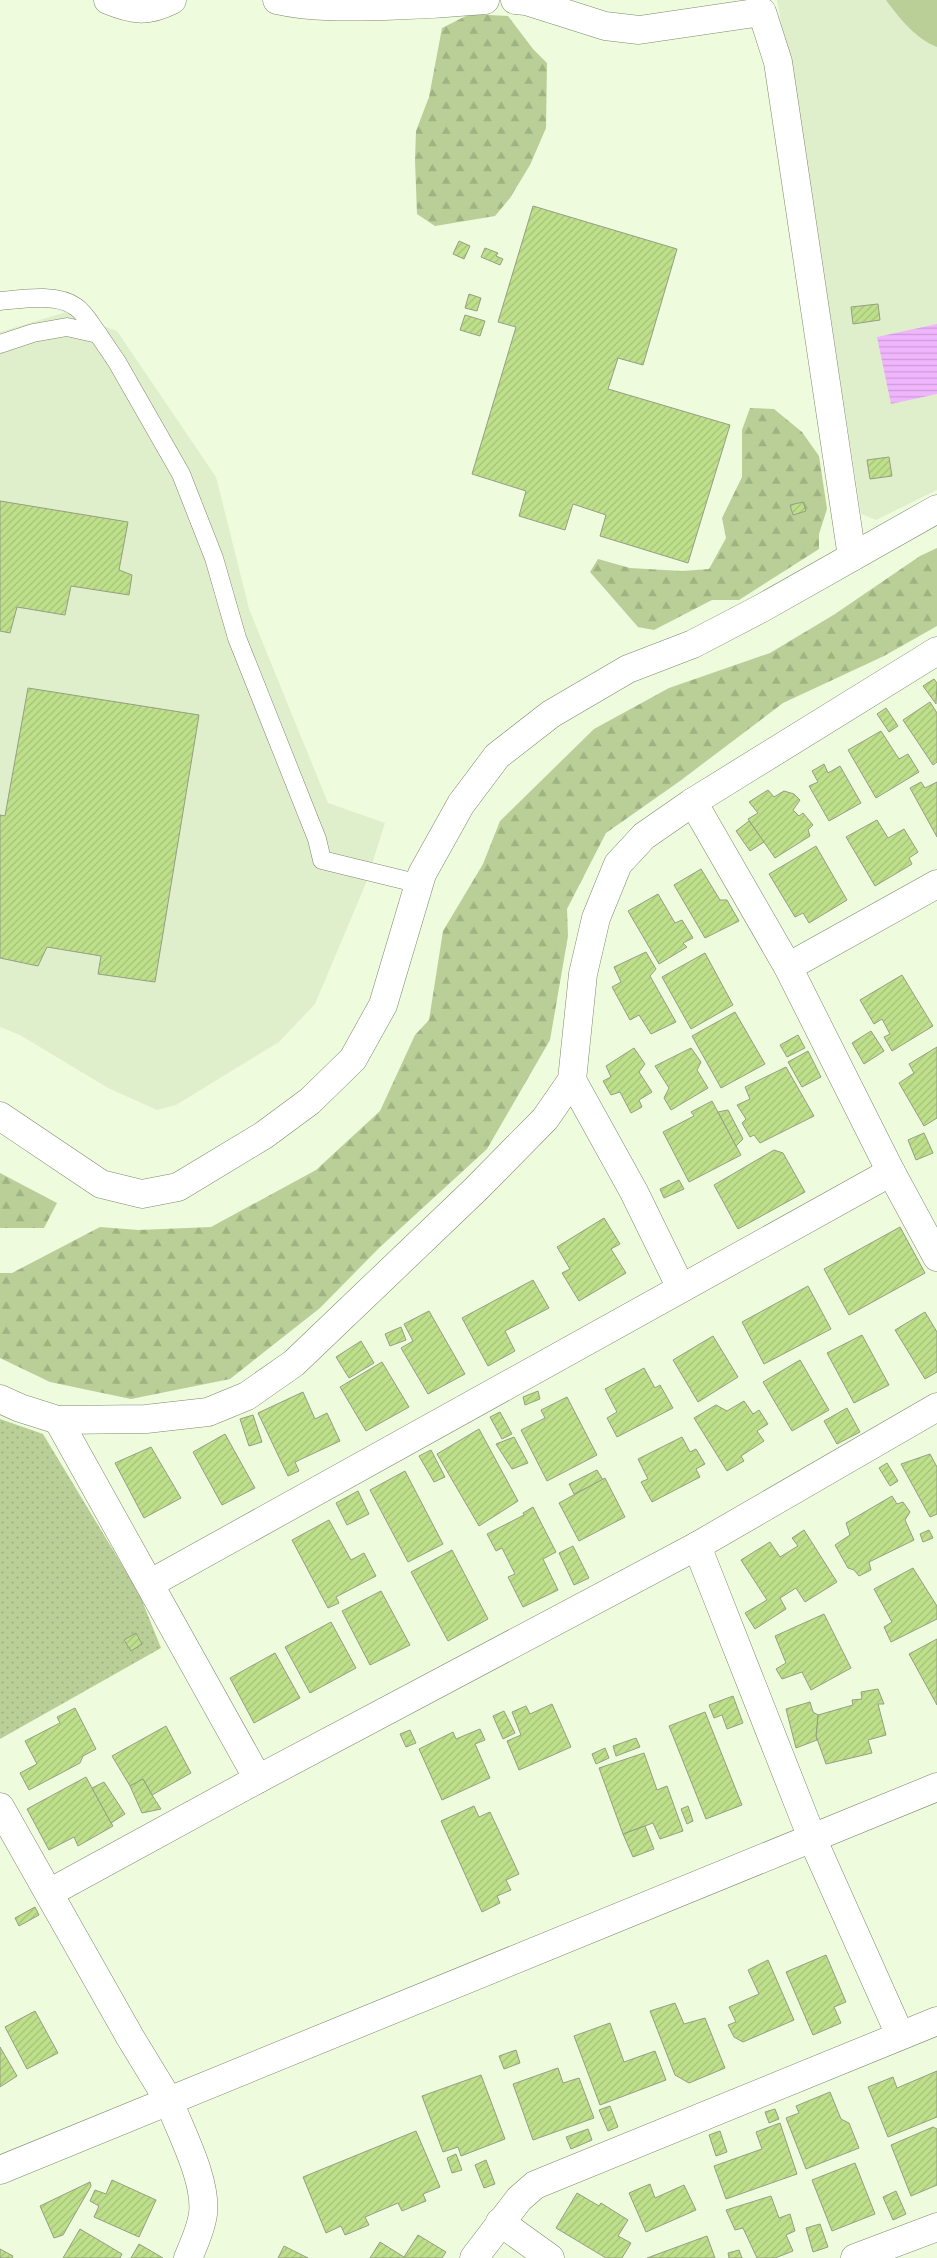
<svg xmlns="http://www.w3.org/2000/svg" width="937" height="2258" font-family="'Sofia Sans Condensed',sans-serif">
<style>
.built{fill:#e0efcb}
.forest{fill:url(#forest-firs)}
.park{fill:url(#park-dots)}
.pitch{fill:#b9cf97}
.water{fill:url(#water-rules)}
.building{fill:url(#building-hatch);stroke:#949f84}
.lines{fill:none;stroke-linecap:round;stroke-linejoin:round}
.service-casing{stroke:#7e896e;stroke-width:19}
.minor-casing{stroke:#7e896e;stroke-width:29}
.tertiary-casing{stroke:#7e896e;stroke-width:29}
.service{stroke:#fff;stroke-width:18}
.minor{stroke:#fff;stroke-width:28}
.tertiary{stroke:#fff;stroke-width:28}
</style>
<defs>
<pattern id="forest-firs" width="22" height="20" patternUnits="userSpaceOnUse" patternTransform="scale(1.25)"><rect width="22" height="20" fill="#b9cf97"/><path d="M5 1l3.5 6h-7zM16 11l3.5 6h-7z" fill="#9fb282"/></pattern>
<pattern id="park-dots" width="8" height="8" patternUnits="userSpaceOnUse" patternTransform="scale(1.25)"><rect width="8" height="8" fill="#b9cf97"/><path d="M2 2h.1M6 6h.1" fill="none" stroke="#9fb282" stroke-width="1.8" stroke-linecap="round"/></pattern>
<pattern id="water-rules" width="6" height="5" patternUnits="userSpaceOnUse" patternTransform="scale(1.25)"><rect width="6" height="5" fill="#efb5fd"/><path d="M0 2.5h6" fill="none" stroke="#cd9cd9"/></pattern>
<pattern id="building-hatch" width="6" height="6" patternUnits="userSpaceOnUse" patternTransform="scale(1.25)"><rect width="6" height="6" fill="#bfe08b"/><path d="M-1 1l2-2M0 6l6-6M5 7l2-2" fill="none" stroke="#a4c178"/></pattern>
</defs>
<rect width="100%" height="100%" fill="#eefbdd"/>
<g class="built">
<path d="M777,0h160v490l-61,30 -15,-6 -55,-355z"/>
<path d="M66,312l51,19 99,146 33,132 79,194 57,20 -19,60 -51,121 -36,38 -103,63 -19,5 -49,-22 -88,-53 -20,-8v-695z"/>
</g>
<g class="forest">
<path d="M470,14l38,2 25,33 14,14 -1,65 -16,37 -20,33 -15,18 -60,10 -18,-12 -2,-54 1,-29 13,-34 13,-69z"/>
<path d="M750,408l24,1 28,23 17,24 8,53 -8,25v15l-80,51h-27l-58,30 -16,-3 -48,-55 8,-13 32,9 52,3 27,-2 17,-31 -4,-20 20,-41v-47z"/>
<path d="M937,548v78l-53,30 -101,47 -103,78 -74,52 -39,76 1,27 -18,104 -63,109 -108,99 -59,60 -90,71 -99,20 -81,-17 -50,-24v-85h12l88,-46 38,3 73,-3 105,-57 64,-59 35,-76 14,-15 14,-89 40,-67 17,-43 94,-92 75,-41 101,-35 65,-39 85,-58z"/>
<path d="M0,1173l57,30 -13,25h-44z"/>
</g>
<path class="park" d="M0,1419l43,15 96,159 22,55 -161,91z"/>
<path class="pitch" d="M886,0h51v47c-21,-8 -38,-29 -51,-47z"/>
<path class="water" d="M937,324v70l-46,10 -14,-67z"/>
<g class="building">
<path d="M533,206l144,43 -34,116 -25,-7 -10,31 122,36 -42,138 -88,-27 6,-21 -33,-11 -8,26 -46,-14 7,-25 -54,-17 44,-147 -18,-5z"/>
<path d="M459,241l11,5 -6,13 -11,-5z"/>
<path d="M485,248l13,5 -2,3 7,3 -3,6 -19,-8z"/>
<path d="M469,294l12,4 -4,13 -12,-3z"/>
<path d="M878,304l2,16 -27,4 -2,-17z"/>
<path d="M465,315l20,6 -5,15 -20,-6z"/>
<path d="M889,457l3,19 -22,3 -3,-19z"/>
<path d="M0,501l128,21 -9,48 13,5 -3,20 -58,-9 -6,29 -48,-8 -7,26 -10,-2z"/>
<path d="M803,502l3,9 -13,4 -3,-10z"/>
<path d="M934,679l3,4 -1,21 -13,-18z"/>
<path d="M28,688l171,27 -44,267 -57,-8 3,-18 -54,-9 -9,19 -38,-8v-143l5,1z"/>
<path d="M930,702l7,11v49l-4,3 -30,-45z"/>
<path d="M886,708l12,18 -9,6 -12,-18z"/>
<path d="M881,731l18,28 9,-5 11,18 -43,26 -28,-48z"/>
<path d="M824,764l4,9 12,-7 21,37 -32,18 -20,-35 9,-4 -6,-11z"/>
<path d="M921,782l4,6 12,-6v55l-27,-49z"/>
<path d="M768,790l6,7 10,-6 10,3 6,6 -7,10 6,6 4,-3 10,12 -5,5 2,6 -35,22 -27,-39 10,-6 -9,-11z"/>
<path d="M877,820l11,18 16,-9 14,23 -9,6 3,6 -37,22 -29,-49z"/>
<path d="M749,821l15,21 -14,9 -14,-20z"/>
<path d="M816,846l31,54 -38,23 -6,-10 -8,4 -26,-43z"/>
<path d="M701,869l19,31h7l12,21 -34,17 -31,-53z"/>
<path d="M658,894l17,29 7,-3 11,18 -10,5 4,4 -28,17 -31,-53z"/>
<path d="M646,952l10,17 -6,7 26,46 -25,12 -12,-19 -9,5 -18,-33 9,-5 -7,-15z"/>
<path d="M705,953l28,52 -42,24 -29,-52z"/>
<path d="M902,975l31,51 -41,25 -8,-14 6,-3 -8,-15 -8,5 -14,-24z"/>
<path d="M735,1012l30,52 -44,24 -29,-52z"/>
<path d="M871,1031l13,20 -20,13 -12,-21z"/>
<path d="M798,1035l7,13 -18,9 -7,-12z"/>
<path d="M937,1047v71l-13,8 -25,-43 15,-10 -5,-9z"/>
<path d="M634,1048l11,16 -6,8 13,20 -13,8 3,7 -11,6 -11,-21 -9,3 -8,-14 8,-4 -5,-11z"/>
<path d="M691,1048l10,14 -4,8 11,18 -37,22 -7,-12 5,-10 -14,-22z"/>
<path d="M808,1051l13,26 -19,10 -14,-25z"/>
<path d="M786,1067l28,49 -54,27 -6,-8 -4,2 -8,-14 4,-4 -9,-14 13,-6 -5,-12z"/>
<path d="M712,1101l29,54 -52,27 -26,-50 31,-16 -3,-4z"/>
<path d="M728,1110l15,29 -7,7 -18,-34z"/>
<path d="M924,1133l9,20 -17,7 -8,-20z"/>
<path d="M774,1150l9,3 22,39 -67,37 -24,-44z"/>
<path d="M679,1180l5,9 -20,9 -4,-9z"/>
<path d="M604,1218l16,26 -9,5 15,24 -47,28 -17,-28 8,-4 -13,-22z"/>
<path d="M900,1227l25,46 -76,42 -25,-46z"/>
<path d="M533,1280l16,28 -44,23 10,20 -27,15 -26,-48z"/>
<path d="M808,1286l23,43 -67,35 -22,-42z"/>
<path d="M429,1311l36,63 -37,20 -27,-46 12,-7 -9,-17z"/>
<path d="M925,1312l12,20v40l-12,7 -30,-49z"/>
<path d="M401,1327l5,13 -16,6 -5,-12z"/>
<path d="M862,1335l27,50 -35,18 -27,-50z"/>
<path d="M713,1336l25,41 -40,25 -25,-42z"/>
<path d="M361,1341l13,22 -25,15 -13,-21z"/>
<path d="M800,1360l29,50 -37,21 -29,-49z"/>
<path d="M382,1362l27,45 -43,24 -26,-44z"/>
<path d="M644,1368l11,20 5,-3 13,23 -56,29 -10,-19 10,-6 -12,-23z"/>
<path d="M538,1391l2,8 -15,6 -2,-8z"/>
<path d="M303,1392l12,27 12,-6 13,28 -45,21 4,9 -11,5 -30,-63z"/>
<path d="M567,1397l30,58 -50,26 -26,-51 24,-12 -4,-8z"/>
<path d="M744,1401l9,13 6,-4 9,14 -11,7 7,10 -23,15 3,5 -17,10 -33,-53 22,-13 11,6z"/>
<path d="M847,1408l13,24 -23,12 -13,-23z"/>
<path d="M500,1412l12,22 -10,5 -12,-22z"/>
<path d="M253,1415l9,27 -13,4 -9,-27z"/>
<path d="M479,1429l39,72 -39,25 -42,-72z"/>
<path d="M225,1434l30,54 -33,17 -29,-53z"/>
<path d="M514,1437l14,26 -16,6 -16,-25z"/>
<path d="M682,1437l8,15 6,-3 9,15 -9,5 4,8 -48,25 -11,-20 7,-3 -10,-20z"/>
<path d="M151,1447l30,51 -37,20 -29,-55z"/>
<path d="M431,1450l14,27 -11,5 -15,-26z"/>
<path d="M930,1454l7,13v47l-7,3 -29,-53z"/>
<path d="M887,1463l11,18 -8,5 -11,-18z"/>
<path d="M597,1470l6,10 -29,14 -5,-10z"/>
<path d="M405,1471l38,73 -35,18 -38,-72z"/>
<path d="M605,1478l20,39 -46,24 -20,-38z"/>
<path d="M358,1491l11,23 -22,11 -11,-22z"/>
<path d="M892,1496l5,8 6,-2 7,10 -5,8 9,20 -45,22 2,8 -12,6 -5,-6 -6,-2 -13,-23 15,-10 -4,-12z"/>
<path d="M533,1507l23,45 -13,7 15,31 -35,17 -15,-30 7,-3 -13,-26 -6,3 -9,-17 37,-19 -1,-2z"/>
<path d="M329,1520l22,40 13,-7 12,23 -40,21 3,6 -11,5 -36,-68z"/>
<path d="M804,1530l33,52 -32,20 -9,-14 -16,10 6,11 -31,20 -10,-16 22,-13 -26,-40 29,-18 10,15 18,-11 -6,-8z"/>
<path d="M929,1530l4,8 -10,4 -3,-8z"/>
<path d="M573,1546l16,32 -15,7 -15,-32z"/>
<path d="M452,1550l36,69 -40,22 -37,-69z"/>
<path d="M913,1568l24,38v13l-46,23 -7,-15 8,-5 -18,-33z"/>
<path d="M381,1591l29,54 -40,20 -28,-54z"/>
<path d="M824,1614l27,54 -40,22 -9,-18 -20,7 -6,-10 10,-6 -11,-27z"/>
<path d="M331,1622l25,46 -46,25 -25,-46z"/>
<path d="M136,1633l6,11 -11,7 -7,-11z"/>
<path d="M937,1639v66l-28,-51z"/>
<path d="M275,1653l25,45 -46,25 -24,-45z"/>
<path d="M878,1689l6,15h-6l8,31 -18,5 4,13 -46,11 -10,-28 2,-21 35,-10 -1,-5 10,-1 -1,-7z"/>
<path d="M733,1696l10,27 -16,6 -5,-14 -8,3 -5,-13z"/>
<path d="M810,1702l3,10 5,3 -2,21 1,4 -21,8 -10,-39z"/>
<path d="M552,1704l19,43 -52,23 -12,-29 14,-6 -9,-23 14,-6 4,8z"/>
<path d="M75,1708l21,41 -13,7 -3,7 -51,27 -9,-17 17,-9 -12,-23 35,-18 -3,-6z"/>
<path d="M504,1711l11,22 -12,6 -10,-23z"/>
<path d="M705,1712l37,93 -36,14 -37,-93z"/>
<path d="M166,1726l25,47 -39,22 -9,-16 -13,7 -18,-30z"/>
<path d="M480,1729l5,11 -10,4 15,34 -48,22 -23,-51 34,-17 3,7z"/>
<path d="M410,1730l6,13 -10,4 -6,-13z"/>
<path d="M636,1738l4,9 -24,9 -3,-10z"/>
<path d="M605,1748l4,10 -13,6 -4,-10z"/>
<path d="M644,1753l13,37 10,-4 16,45 -23,8 -7,-16 -30,11 -24,-66z"/>
<path d="M86,1777l27,49 -35,20 -4,-9 -25,13 -22,-41z"/>
<path d="M143,1779l9,16 9,14 -19,4 -12,-27z"/>
<path d="M104,1782l21,32 -14,9 -19,-35z"/>
<path d="M474,1806l5,11 11,-5 29,62 -13,6 5,10 -14,6 3,7 -18,9 -41,-91z"/>
<path d="M688,1806l5,15 -6,3 -6,-15z"/>
<path d="M645,1826l9,23 -21,8 -10,-23z"/>
<path d="M35,1907l4,8 -20,11 -4,-8z"/>
<path d="M826,1955l20,47 -12,5 7,16 -28,12 -27,-63z"/>
<path d="M768,1960l26,60 -51,22 -9,-5 -6,-12 8,-3 -7,-15 30,-13 -11,-24z"/>
<path d="M675,2003l9,21 21,-6 20,50 -36,15 -14,-8 -25,-64z"/>
<path d="M35,2011l23,42 -31,16 -22,-42z"/>
<path d="M610,2023l14,39 31,-11 11,29 -66,25 -26,-69z"/>
<path d="M0,2047l17,29 -17,11z"/>
<path d="M516,2050l4,13 -16,6 -5,-13z"/>
<path d="M558,2068l5,15 16,-5 15,40 -61,22 -20,-56z"/>
<path d="M937,2071v46l-49,20 -20,-50 25,-10 4,11z"/>
<path d="M481,2075l24,64 -44,17 -3,-9 -15,5 -21,-56z"/>
<path d="M830,2092l11,27 8,4 10,25 -53,21 -20,-51 13,-5 -3,-7z"/>
<path d="M610,2106l8,21 -10,4 -9,-21z"/>
<path d="M775,2109l4,10 -10,4 -4,-11z"/>
<path d="M780,2123l17,51 -71,25 -12,-33 48,-17 -6,-17z"/>
<path d="M933,2127l4,2v56l-26,11 -20,-51z"/>
<path d="M588,2129l4,11 -21,9 -5,-12z"/>
<path d="M416,2131l24,56 -17,7 3,7 -24,10 -4,-8 -33,14 4,8 -24,10 -4,-9 -15,7 -23,-56z"/>
<path d="M720,2131l7,21 -11,4 -7,-21z"/>
<path d="M456,2154l6,16 -10,3 -5,-15z"/>
<path d="M486,2160l9,24 -11,4 -9,-23z"/>
<path d="M855,2163l20,51 -43,17 -20,-51z"/>
<path d="M112,2180l44,20 -17,37 -45,-20 5,-11 -9,-5 5,-11 11,4z"/>
<path d="M90,2182l1,4 -28,49 -9,3 -14,-32z"/>
<path d="M650,2184l5,14 29,-13 12,25 -50,22 -17,-39z"/>
<path d="M896,2191l10,23 -13,6 -10,-23z"/>
<path d="M577,2193l22,13 2,-3 27,17 -10,16 13,7 -9,15h-16l-50,-30z"/>
<path d="M771,2196l8,22 11,-4 5,17 -9,4 7,16 -18,7h-18l-14,-30 -8,2 -9,-20z"/>
<path d="M820,2224l8,23 -15,5 -7,-24z"/>
<path d="M80,2229l42,25 -2,4h-57z"/>
<path d="M418,2235l28,17 -4,6h-72l10,-16 24,15z"/>
<path d="M707,2236l8,22h-68z"/>
<path d="M139,2244l24,14h-32z"/>
<path d="M284,2246l24,12h-30z"/>
<path d="M0,2249l13,7 -1,2h-12z"/>
<path d="M739,2250l3,8h-13l-1,-5z"/>
</g>
<g class="lines">
<defs>
<g id="service">
<path d="M0,301c22,-2 57,-8 76,6 9,6 16,19 22,27"/>
<path d="M0,344l33,-11 34,-6 31,7 19,28 64,112 33,84 23,80 80,201 5,21 98,24"/>
</g>
<g id="minor">
<path d="M108,0c25,10 38,13 64,0"/>
<path d="M277,0c36,8 71,7 108,6 34,-1 67,-3 100,-6"/>
<path d="M515,0l11,1 79,25 34,4 123,-18 16,50 74,495"/>
<path d="M693,802l95,165 103,205 46,85"/>
<path d="M788,967l149,-83"/>
<path d="M572,1080l62,112 47,96"/>
<path d="M0,1116l101,68 41,10 36,-7 86,-52 46,-34 43,-42 30,-54 39,-131 39,-70 36,-48 54,-42 77,-45 65,-25 69,-36 175,-99"/>
<path d="M0,1399l20,9 38,12 88,-1 62,-7 39,-16 47,-33 182,-174 69,-70 27,-39 11,-106 13,-56 22,-54 26,-28 49,-34 244,-151"/>
<path d="M58,1420l200,359"/>
<path d="M697,1546l115,292 88,197"/>
<path d="M151,1583l740,-411"/>
<path d="M0,1807l130,230 39,64"/>
<path d="M49,1893l209,-114 439,-233 240,-139"/>
<path d="M500,2222l50,36"/>
<path d="M474,2258l45,-59 16,-14 402,-164"/>
<path d="M855,2258l82,-31"/>
</g>
<g id="tertiary">
<path d="M169,2101c12,32 38,79 34,113 -2,15 -9,30 -15,44"/>
<path d="M0,2170l937,-383"/>
</g>
</defs>
<use href="#service" class="service-casing"/>
<use href="#minor" class="minor-casing"/>
<use href="#tertiary" class="tertiary-casing"/>
<use href="#service" class="service"/>
<use href="#minor" class="minor"/>
<use href="#tertiary" class="tertiary"/>
</g>
</svg>
